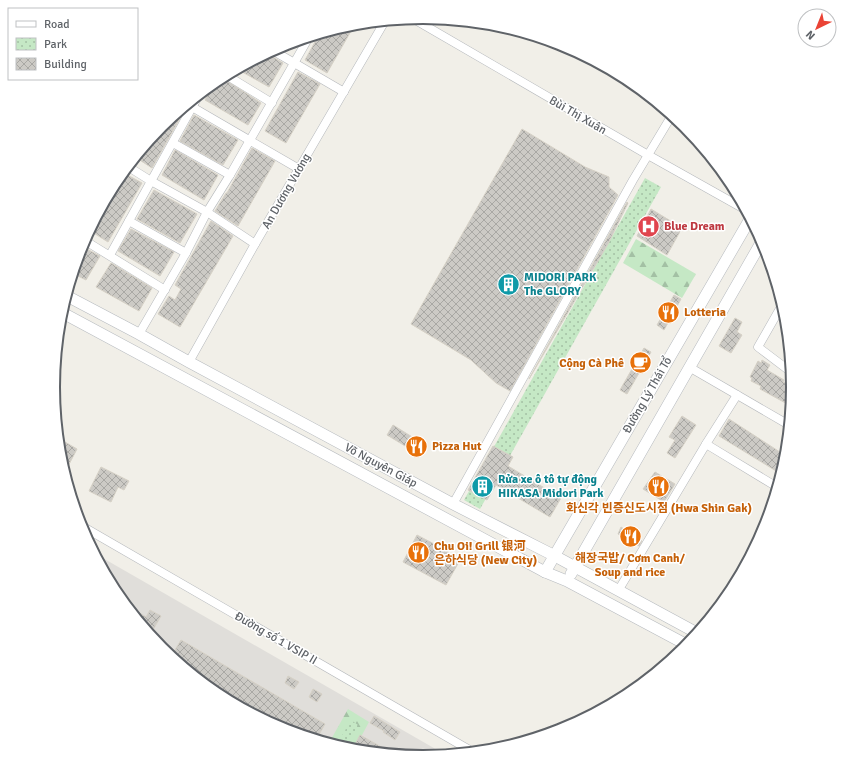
<svg xmlns="http://www.w3.org/2000/svg" width="845" height="774" font-family="Signika,'Noto Sans SC','Noto Sans KR',sans-serif">
<style>
.industrial{fill:#e0deda}
.forest{fill:url(#forest-firs)}
.park{fill:url(#park-dots)}
.building{fill:url(#building-cross-hatch);stroke:#d6d1c6}
.lines{fill:none;stroke-linecap:round;stroke-linejoin:round}
.street-casing{stroke:#b5b8bc;stroke-width:9}
.secondary-casing{stroke:#b6babf;stroke-width:12}
.street{stroke:#fff;stroke-width:8}
.secondary{stroke:#fff;stroke-width:11}
.labels{text-anchor:middle;stroke-width:3;stroke-linejoin:round;paint-order:stroke}
.street-label{font-size:12px;fill:#5f6368;stroke:#fff}
.health-label{font-size:12px;font-weight:bold;fill:#be3a42;stroke:#fff;text-anchor:start}
.culture-label{font-size:12px;font-weight:bold;fill:#0d838f;stroke:#fff;text-anchor:start}
.food-label{font-size:12px;font-weight:bold;fill:#c56008;stroke:#fff;text-anchor:start}
.rim{fill:none;stroke:#5f6368;stroke-width:2}
</style>
<defs>
<pattern id="forest-firs" width="22" height="20" patternUnits="userSpaceOnUse"><rect width="22" height="20" fill="#c5e8c5"/><path d="M5 1l3.5 6h-7zM16 11l3.5 6h-7z" fill="#a3c0a4"/></pattern>
<pattern id="park-dots" width="8" height="8" patternUnits="userSpaceOnUse"><rect width="8" height="8" fill="#c5e8c5"/><path d="M2 2h.1M6 6h.1" fill="none" stroke="#a3c0a4" stroke-width="1.8" stroke-linecap="round"/></pattern>
<pattern id="building-cross-hatch" width="8" height="8" patternUnits="userSpaceOnUse"><rect width="8" height="8" fill="#cccac5"/><path d="M0 0l8 8M0 8l8-8" fill="none" stroke="#a9a8a4"/></pattern>
</defs>
<rect width="100%" height="100%" fill="#f1efe8"/>
<path class="industrial" d="M94,553l352,202 -24,2 -72,-7 -69,-21 -64,-34 -56,-47 -46,-56z"/>
<g class="forest">
<path d="M636,239l60,35 -14,24 -59,-35z"/>
<path d="M348,709l21,13 -15,28 -25,-7z"/>
</g>
<g class="park">
<path d="M645,178l16,9 -181,322 -16,-9z"/>
<path d="M351,720l7,5 -12,24 -10,-3z"/>
</g>
<g class="building">
<path d="M351,24h4l-28,49 -22,-13 15,-27z"/>
<path d="M266,53l17,10 -14,24 -32,-18z"/>
<path d="M298,72l22,12 -34,59 -21,-12z"/>
<path d="M221,77l40,26 -13,22 -43,-25 12,-21z"/>
<path d="M182,108l3,1 -33,59 -17,-11 26,-32z"/>
<path d="M194,115l44,25 -15,25 -43,-24z"/>
<path d="M522,129l63,38 24,10v10l9,8 -108,196 -14,-8 -25,-23 -60,-36z"/>
<path d="M252,148l23,13 -37,65 -23,-15 11,-18h1z"/>
<path d="M175,150l43,25 -14,25 -42,-25z"/>
<path d="M122,172l20,11 -34,59 -19,-12z"/>
<path d="M154,190l43,24 -17,29 -43,-24z"/>
<path d="M627,202l1,1 -20,41 -79,135z"/>
<path d="M651,209l31,19 -15,27 -30,-19z"/>
<path d="M211,221l22,15 -53,91 -22,-13 11,-18 6,4 6,-11 -6,-4z"/>
<path d="M131,229l43,23 -14,24 -42,-25z"/>
<path d="M81,246l19,10 -14,24 -14,-7z"/>
<path d="M111,263l41,25 -13,23 -43,-24z"/>
<path d="M674,295l7,4 -17,31 -7,-5z"/>
<path d="M735,318l7,4 -5,10 5,3 -11,18 -12,-7z"/>
<path d="M644,348l7,4 -24,42 -7,-4z"/>
<path d="M762,360l8,5 -3,5 17,10 -1,2 9,5 -1,19 -31,-17 1,-3 -10,-5 1,-3 -2,-1 8,-16 3,2z"/>
<path d="M682,416l14,9 -21,33 -8,-5 8,-13 -6,-3z"/>
<path d="M729,419l57,37 -5,18 -62,-38z"/>
<path d="M393,425l32,20 -5,10 -33,-20z"/>
<path d="M58,438l19,11 -13,25 -4,-15z"/>
<path d="M493,446l20,11 -5,9 53,32 -11,19 -54,-32 -9,15 -19,-10z"/>
<path d="M101,467l28,14 -5,9 -6,-3 -7,15 -22,-11z"/>
<path d="M655,472l20,12 -11,18 -21,-13z"/>
<path d="M621,527l21,14 -3,5 -21,-12z"/>
<path d="M417,535l19,10 24,15 -14,25 -43,-23z"/>
<path d="M127,605l19,12 4,-7 11,6 -11,19 -24,-29z"/>
<path d="M181,640l144,84 -9,16 -35,-11 -64,-34 -46,-38z"/>
<path d="M288,676l11,6 -5,7 -9,-6z"/>
<path d="M313,689l9,5 -5,8 -8,-5z"/>
<path d="M374,716l26,16 -5,8 -12,-8 1,-1 -14,-8z"/>
<path d="M360,735l34,19 -42,-4z"/>
</g>
<g class="lines">
<defs>
<g id="street">
<path d="M412,18l236,137 98,55"/>
<path d="M272,50l72,42"/>
<path d="M226,75l46,28"/>
<path d="M187,104l112,65"/>
<path d="M173,143l57,32"/>
<path d="M127,166l24,15 56,31 48,32"/>
<path d="M129,221l57,32"/>
<path d="M84,240l81,50"/>
<path d="M110,255l90,-162"/>
<path d="M782,305l-24,42 33,25"/>
<path d="M139,334l47,-81 21,-41 23,-37 79,-138"/>
<path d="M189,362l66,-118 130,-223"/>
<path d="M689,367l100,58"/>
<path d="M706,444l31,-49"/>
<path d="M453,504l180,-324 39,-65"/>
<path d="M80,525l393,227"/>
<path d="M618,591l88,-147 71,43"/>
</g>
<g id="secondary">
<path d="M65,295l74,39 50,28 264,142 100,51 144,78"/>
<path d="M61,312l484,260 22,9 120,64"/>
<path d="M545,572l205,-353"/>
<path d="M571,574l191,-333"/>
</g>
</defs>
<use href="#street" class="street-casing"/>
<use href="#secondary" class="secondary-casing"/>
<use href="#street" class="street"/>
<use href="#secondary" class="secondary"/>
</g>
<defs>
<symbol id="hospital-disc" viewBox="-11 -11 22 22"><circle r="9.5" fill="#e0444e" stroke="#fff"/><path d="M-5-5h3v3.5h4V-5h3V5h-3V1.5h-4V5h-3Z" fill="#fff"/></symbol>
<symbol id="building-disc" viewBox="-11 -11 22 22"><circle r="9.5" fill="#0f9aa8" stroke="#fff"/><path d="M-4-6H4V6H1V3H-1V6H-4ZM-2.5-4.3h1.7v1.8h-1.7ZM.8-4.3h1.7v1.8H.8ZM-2.5-1h1.7V.8h-1.7ZM.8-1h1.7V.8H.8Z" fill="#fff"/></symbol>
<symbol id="restaurant-disc" viewBox="-11 -11 22 22"><circle r="9.5" fill="#e8710a" stroke="#fff"/><path d="M-5-6h1v4h1v-4h1v4h1v-4h1v5L-1.5 .5V6h-2V.5L-5-1ZM5-6V6H3V1.5H1.5Q1.5-4 5-6Z" fill="#fff"/></symbol>
<symbol id="cafe-disc" viewBox="-11 -11 22 22"><circle r="9.5" fill="#e8710a" stroke="#fff"/><path d="M-5.5-4.5H6V0H3Q3 3.5 0 3.5H-2.5Q-5.5 3.5-5.5 0ZM3-3.2v2h1.7v-2ZM-6 4.5H4V6H-6Z" fill="#fff"/></symbol>
</defs>
<g fill-rule="evenodd">
<use href="#hospital-disc" x="636" y="214" width="25" height="25"/>
<use href="#building-disc" x="496" y="272" width="25" height="25"/>
<use href="#restaurant-disc" x="656" y="300" width="25" height="25"/>
<use href="#cafe-disc" x="628" y="350" width="25" height="25"/>
<use href="#restaurant-disc" x="404" y="434" width="25" height="25"/>
<use href="#building-disc" x="470" y="474" width="25" height="25"/>
<use href="#restaurant-disc" x="646" y="474" width="25" height="25"/>
<use href="#restaurant-disc" x="618" y="524" width="25" height="25"/>
<use href="#restaurant-disc" x="406" y="540" width="25" height="25"/>
</g>
<g class="labels">
<g class="street-label">
<text transform="translate(578 115) rotate(30)" y="4">Bùi Thị Xuân</text>
<text transform="translate(286 191) rotate(-60)" y="4">An Dương Vương</text>
<text transform="translate(647 395) rotate(-60)" y="4">Đường Lý Thái Tổ</text>
<text transform="translate(381 465) rotate(28)" y="4">Võ Nguyên Giáp</text>
<text transform="translate(276 638) rotate(30)" y="4">Đường số 1 VSIP II</text>
</g>
<g class="health-label">
<text x="664" y="230">Blue Dream</text>
</g>
<g class="culture-label">
<text x="524" y="281">MIDORI PARK<tspan x="524" dy="14">The GLORY</tspan></text>
<text x="498" y="483">Rửa xe ô tô tự động<tspan x="498" dy="14">HIKASA Midori Park</tspan></text>
</g>
<g class="food-label">
<text x="684" y="316">Lotteria</text>
<text x="624" y="367" text-anchor="end">Cộng Cà Phê</text>
<text x="432" y="450">Pizza Hut</text>
<text x="659" y="512" text-anchor="middle">화신각 빈증신도시점 (Hwa Shin Gak)</text>
<text x="434" y="550">Chu Oi! Grill 银河<tspan x="434" dy="14">은하식당 (New City)</tspan></text>
<text x="630" y="562" text-anchor="middle">해장국밥/ Cơm Canh/<tspan x="630" dy="14">Soup and rice</tspan></text>
</g>
</g>
<path d="M0 0H845V774H0ZM60 387a363 363 0 1 1 726 0a363 363 0 1 1-726 0Z" fill="#fff" fill-rule="evenodd"/>
<path class="rim" d="M60 387a363 363 0 1 1 726 0a363 363 0 1 1-726 0Z"/>
<rect x="8" y="8" width="130" height="72" fill="#ffffff" stroke="#bfc1c3"/>
<rect x="16" y="21" width="20" height="6" fill="#ffffff" stroke="#bfc1c3"/>
<text x="44" y="28" font-size="12" fill="#5f6368">Road</text>
<rect x="16" y="38" width="20" height="12" fill="url(#park-dots)" stroke="#bfc1c3"/>
<text x="44" y="48" font-size="12" fill="#5f6368">Park</text>
<rect x="16" y="58" width="20" height="12" fill="url(#building-cross-hatch)" stroke="#bfc1c3"/>
<text x="44" y="68" font-size="12" fill="#5f6368">Building</text>
<g transform="translate(817 28) rotate(223)"><circle r="19" fill="#ffffff" stroke="#bfc1c3"/>
<path d="M0-3L7 15L0 10L-7 15Z" fill="#ea4335"/>
<text y="-6" font-size="11" font-weight="bold" text-anchor="middle" fill="#5f6368">N</text>
</g>
</svg>
